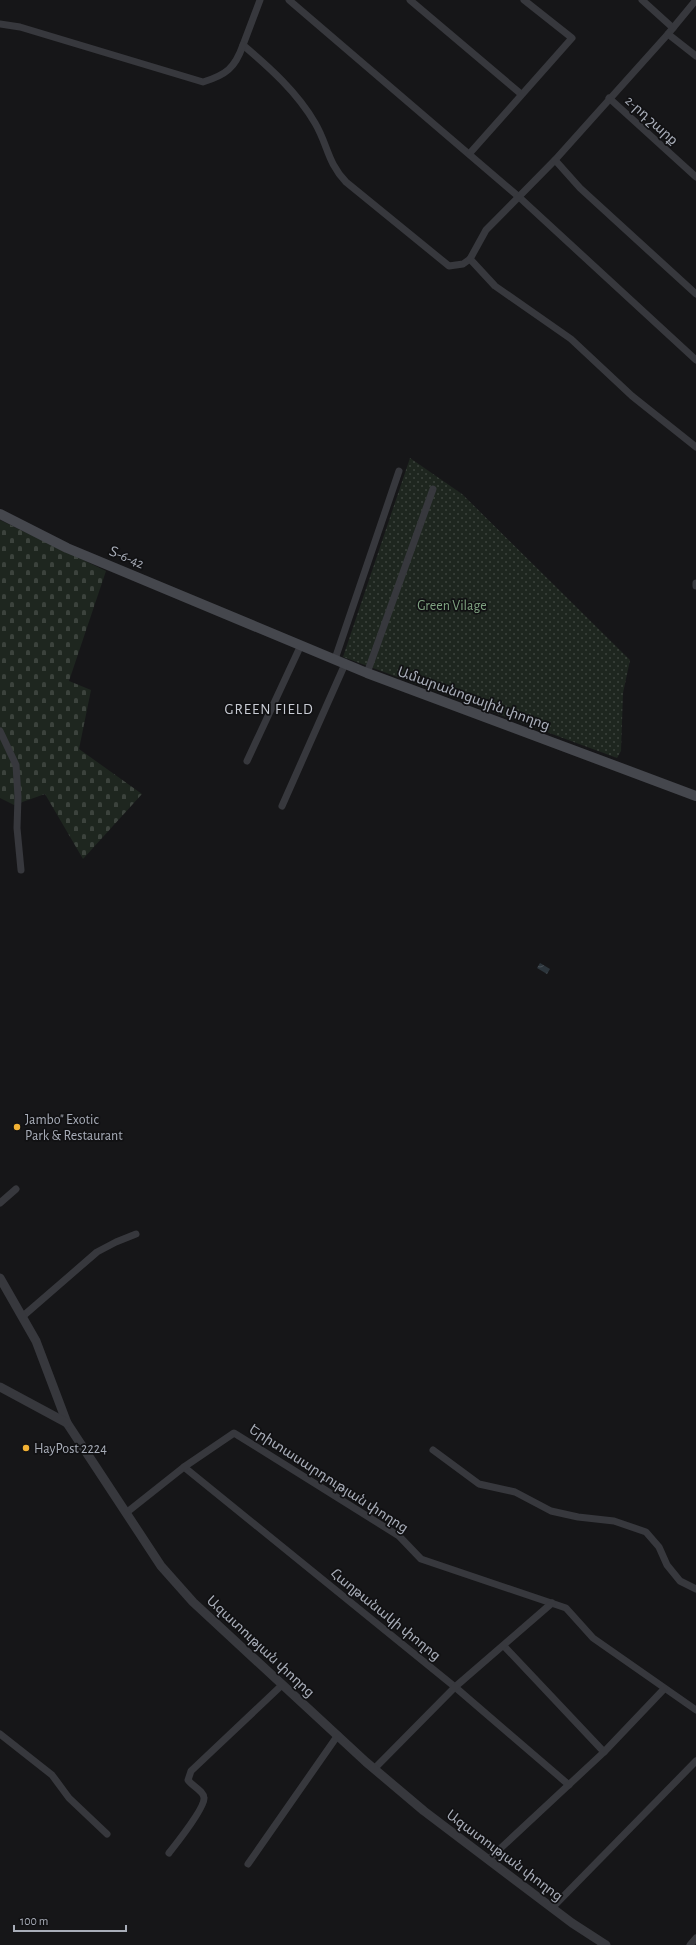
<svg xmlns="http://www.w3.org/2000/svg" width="696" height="1945" font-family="'Alegreya Sans','Noto Sans Armenian',sans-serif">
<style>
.cemetery{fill:url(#cemetery-stones)}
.park{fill:url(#park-dots)}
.water{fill:url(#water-waves)}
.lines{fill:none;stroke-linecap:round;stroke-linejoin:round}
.minor{stroke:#37383d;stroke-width:7}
.tertiary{stroke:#37383d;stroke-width:9}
.secondary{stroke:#45474d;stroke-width:10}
.poi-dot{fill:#f2b134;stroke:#111113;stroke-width:1.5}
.labels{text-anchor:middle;stroke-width:3.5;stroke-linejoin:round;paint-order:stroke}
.street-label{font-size:14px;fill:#a8adb8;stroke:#111113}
.park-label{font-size:14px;fill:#7fa381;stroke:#111113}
.poi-label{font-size:14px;fill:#a8adb8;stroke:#111113;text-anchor:start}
.neighbourhood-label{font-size:15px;letter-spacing:1px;fill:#c9ccd4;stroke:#111113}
</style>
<defs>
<pattern id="cemetery-stones" width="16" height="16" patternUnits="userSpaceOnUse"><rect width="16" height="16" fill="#1e261f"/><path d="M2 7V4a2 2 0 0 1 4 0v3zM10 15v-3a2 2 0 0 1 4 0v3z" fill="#3c433d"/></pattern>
<pattern id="park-dots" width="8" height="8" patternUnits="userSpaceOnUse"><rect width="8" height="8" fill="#1e261f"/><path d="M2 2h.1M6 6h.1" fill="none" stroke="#3c433d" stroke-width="1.8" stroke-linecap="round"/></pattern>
<pattern id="water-waves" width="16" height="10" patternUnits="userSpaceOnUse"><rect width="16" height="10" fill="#2c353c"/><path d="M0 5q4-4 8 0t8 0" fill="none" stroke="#485056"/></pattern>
</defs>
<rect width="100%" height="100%" fill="#161618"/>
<path class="cemetery" d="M0,520l106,51 -37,110 22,9 -12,59 63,45 -59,65 -38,-65 -31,11 -14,-7z"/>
<path class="park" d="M410,458l52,36 168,166 -7,33 -2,58 -4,7 -274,-101z"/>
<path class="water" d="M540,963l10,6 -3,5 -10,-6z"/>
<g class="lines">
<g class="minor">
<path d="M260,0l-17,45c27,23 54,47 72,78 13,22 12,39 31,59l103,84 14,-2 7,-5"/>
<path d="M289,0l230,197 177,163"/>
<path d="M410,0l111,94"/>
<path d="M642,0l31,28"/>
<path d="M696,0l-28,34 -113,126 -69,70 -16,29 25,27 76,53 61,57 64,51"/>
<path d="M0,24l20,3 183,55c23,-7 32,-14 40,-37"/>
<path d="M668,34l28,22"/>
<path d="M609,98l87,79"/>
<path d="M470,153l102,-115 -48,-38"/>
<path d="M555,160l25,28 116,106"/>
<path d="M696,583v3"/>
<path d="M335,659l64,-188"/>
<path d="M367,673l66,-184"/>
<path d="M0,731l16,34 2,32 -1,31 4,42"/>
<path d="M247,761l54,-116"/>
<path d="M282,806l63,-142"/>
<path d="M0,1203l16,-14"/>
<path d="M22,1317l75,-65 19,-10 20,-8"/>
<path d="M433,1450l46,34 36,8 36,19 27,6 36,4 32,11 13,15 8,18 13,16 16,8"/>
<path d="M184,1467l271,220 114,98"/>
<path d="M126,1513l58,-46 50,-34 165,103 22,23 145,49 27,30 103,72"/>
<path d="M504,1646l100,106"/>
<path d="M0,1734l52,41 17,23 38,36"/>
<path d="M374,1769l81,-82 97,-84"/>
<path d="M169,1853c7,-9 36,-45 35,-55 0,-7 -12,-12 -16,-18l3,-9 91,-86"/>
<path d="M488,1860l116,-108 60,-63"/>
<path d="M248,1864l90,-129"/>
<path d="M552,1908l144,-147"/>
<path d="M690,1945l6,-7"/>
</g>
<g class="tertiary">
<path d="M0,1278l36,63 31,82 94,143 32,36 173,160 58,49 148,112 34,22"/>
<path d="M0,1387l67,36"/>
</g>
<path class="secondary" d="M0,514l67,34 300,125 329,123"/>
</g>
<g class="poi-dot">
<circle cx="17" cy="1127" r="4"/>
<circle cx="26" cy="1448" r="4"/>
</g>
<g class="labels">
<g class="street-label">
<text transform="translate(652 120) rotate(42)" y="5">2-րդ շարք</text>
<text transform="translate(127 557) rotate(23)" y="5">Տ-6-42</text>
<text transform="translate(474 698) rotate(20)" y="5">Ամարանոցային փողոց</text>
<text transform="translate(329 1478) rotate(33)" y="5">Երիտասարդության փողոց</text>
<text transform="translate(386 1614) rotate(39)" y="5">Հաղթանակի փողոց</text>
<text transform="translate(261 1646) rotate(43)" y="5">Ազատության փողոց</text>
<text transform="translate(505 1855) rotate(37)" y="5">Ազատության փողոց</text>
</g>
<g class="park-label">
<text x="452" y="610">Green Vilage</text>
</g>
<g class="poi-label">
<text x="25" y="1124">Jambo" Exotic<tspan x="25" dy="16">Park &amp; Restaurant</tspan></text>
<text x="34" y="1453">HayPost 2224</text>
</g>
<g class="neighbourhood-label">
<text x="269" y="714">GREEN FIELD</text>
</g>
</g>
<path d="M14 1925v6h112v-6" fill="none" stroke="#a8adb8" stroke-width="2"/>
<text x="20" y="1925" font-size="12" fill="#a8adb8" stroke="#111113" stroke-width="3" paint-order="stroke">100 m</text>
</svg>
